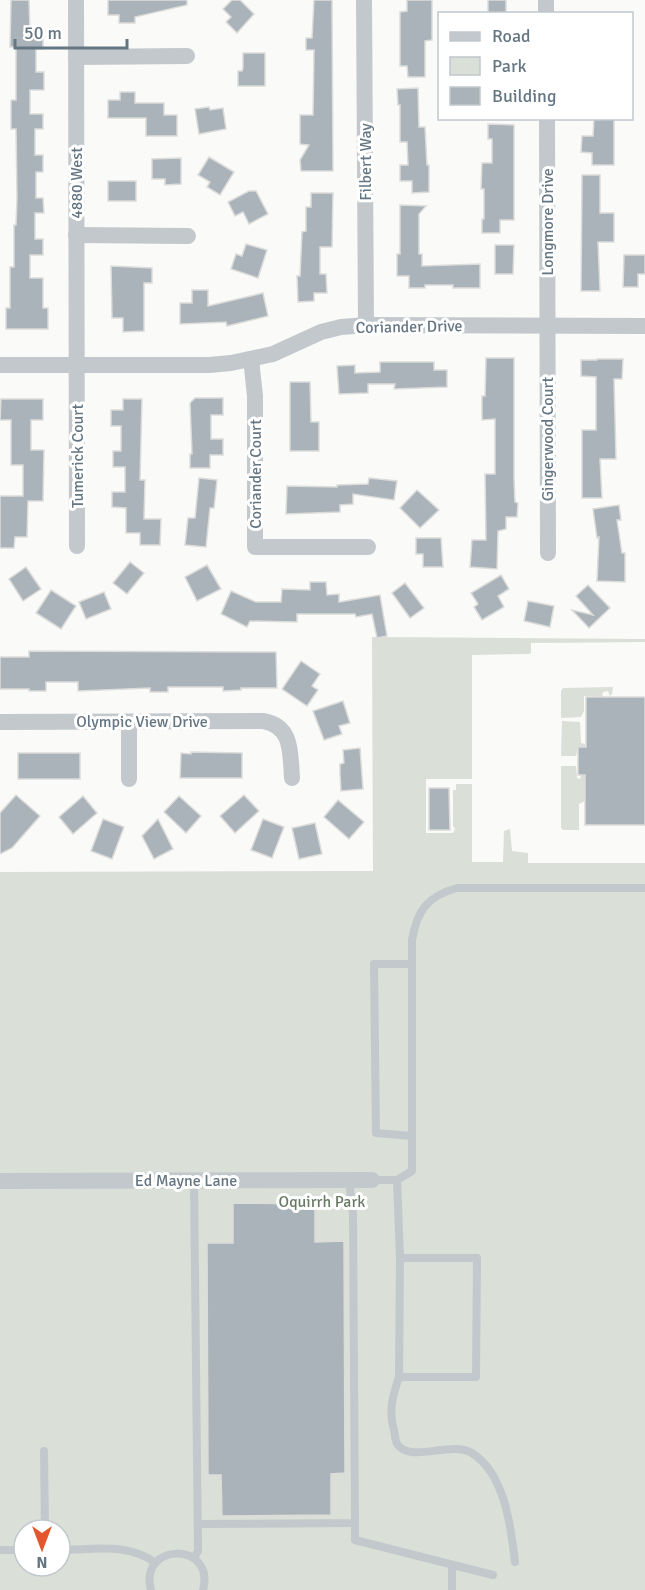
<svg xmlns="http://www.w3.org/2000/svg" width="645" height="1590" font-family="Signika,sans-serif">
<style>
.green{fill:#dadfd7;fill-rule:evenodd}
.building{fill:#aab3b9;stroke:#dcdcda;stroke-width:1.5}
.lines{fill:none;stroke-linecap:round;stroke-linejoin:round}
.lane{stroke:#c3c8cc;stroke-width:8}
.street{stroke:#c3c8cc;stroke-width:16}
.labels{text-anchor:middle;stroke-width:6;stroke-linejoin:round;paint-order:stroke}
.street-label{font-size:16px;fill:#657683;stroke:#fff}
.park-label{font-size:16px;fill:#687a64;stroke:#fff}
</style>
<rect width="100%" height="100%" fill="#fafaf8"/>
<g class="green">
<path d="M372,637l273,2v3l-114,1v10l-2,1 -57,1v124h-46v54h27l2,-4 -2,-3v-36h3v-6h16v78h31l1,-31 6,-2 2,22 16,2v10h117v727h-645v-718l373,-1zM24,1530h36v36h-36z"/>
<path d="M613,687l-1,7 -2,2 -2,-5 -5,1 -1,5 -18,-1v15l-3,6 -20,1v-27l2,-3z"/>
<path d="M562,721l18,1 1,21 4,1v3h-7l-2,9h-15z"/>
<path d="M561,766h15l1,12 3,1 1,-4h4v26l-6,3v26h-16l-2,-2z"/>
</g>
<g class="building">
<path d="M11,0h18l1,33h13v16h-7v23h8v18h-14v24h13v15h-8v26h8v17h-7v26h7l1,15h-9v26h8v16h-13v23h13v30h5v21h-42v-21h4v-41h4v-42h2l1,-27 -1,-69h-5v-29h5v-53h-6z"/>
<path d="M108,0h79v5l-52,12v6h-16v-8h-11z"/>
<path d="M232,0h8l14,14 -17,19 -11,-11 5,-5 -8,-8z"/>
<path d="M314,0h18l1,171h-32l-1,-11 9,-15 -9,-1v-29h13l1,-65h-8v-12h6z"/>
<path d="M407,0h25v40l-7,1v36h-17l-1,-11h-7v-54l7,-1z"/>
<rect x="488" y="0" width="18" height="14"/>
<path d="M243,53h22v33h-27v-15h4l1,-3z"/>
<path d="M418,88l1,39h6l2,38h2v27l-17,1v-12h-12v-16h8l-1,-23h-7v-37h-2l-1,-16z"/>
<path d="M120,92h15v11h29v12h13v21h-31v-18h-38v-18h12z"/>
<path d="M209,107l1,3 13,-2 3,21 -27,5 -4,-25z"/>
<path d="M594,118h20v47h-22v-12l-11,-1 1,-16h11z"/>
<path d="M488,124l26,1v95h-14v13h-18v-14h2v-30h-3l1,-26h10v-24h-4z"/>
<path d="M209,157l25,15 -14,23 -13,-8 3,-5 -12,-7z"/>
<path d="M181,158v26l-16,1v-6h-13v-20z"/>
<path d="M582,175h18v38h14v29h-16l2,49h-19z"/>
<rect x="108" y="181" width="28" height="20"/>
<path d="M249,191h7l12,23 -19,10 -6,-12 -8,4 -7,-14z"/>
<path d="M311,193h22l-1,54h-12v27h6l1,19h-13v8l-16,1 -1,-26h3l2,-44 4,-1v-24h5z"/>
<path d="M400,205l26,1 -7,8v40h3v12l58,-2v24h-27v-3h-28v3h-16v-12h-12v-22h3z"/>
<path d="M246,244l21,6 -9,28 -27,-9 5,-15 6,2z"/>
<path d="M495,245h19l-1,29h-18z"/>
<path d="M624,255h21v19h-7v13h-15z"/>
<path d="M111,266l41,2v15h-8v48l-21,1v-14h-11z"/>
<path d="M192,290h16v16l55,-13 5,23 -41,10 -1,-4 -46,2v-21h12z"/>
<path d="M486,358h28v121l1,23 3,1 -1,14h-11v12l-8,2 -1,38 -27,-2 2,-27h14l-1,-66h10v-55l-13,1v-24h3z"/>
<path d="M597,359h26l-1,20h-8l2,80h-16l2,39h-20v-68h14v-53l-15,-1v-16h16z"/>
<path d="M380,362h54v8h13v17l-53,2 1,-5h-27v9l-29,1 -2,-28 18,-1v8l25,-1z"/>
<path d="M290,382h20l1,40h8v29h-29z"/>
<path d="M195,398h28v17h-12v24h12v16h-13v13h-20v-14h2l-2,-51z"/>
<path d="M1,399h42v21h-12v30h13l-1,51h-15l-1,36h-12l-1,11h-14v-52h23v-31h-12v-45h-11z"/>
<path d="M123,399h19l-2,81h5l-1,39h17l-1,26h-20v-12h-14v-25l-14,-1v-15h13v-25h-12v-16h8v-25h-10v-16h12z"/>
<path d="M199,478l18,2 -3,28h-4l-4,39 -21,-2 3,-27h7z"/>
<path d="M369,478l28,3 -3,19 -41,-6v10l-13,1v7l-54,2 1,-28 50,1v-2l31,-1z"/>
<path d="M417,490l22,20 -19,18 -20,-20z"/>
<path d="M619,505l2,15h-4l5,33h3v29l-28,-1 2,-44 -2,1 -4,-29z"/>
<path d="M416,538h25l2,29h-20v-13h-7z"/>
<path d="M130,562l14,11 -17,21 -14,-11z"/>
<path d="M207,565l14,24 -24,12 -12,-24z"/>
<path d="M26,567l15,22 -18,12 -14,-22z"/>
<path d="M501,575l8,14 -11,7 6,11 -22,13 -8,-13 4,-3 -7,-11z"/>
<path d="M310,582h16l1,13 12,-1v8l41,-7 7,41 -10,2 -5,-24 -16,3 -1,-3h-58v8l-47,-1 -3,6 -26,-13 10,-23 25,11h25l1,-13 28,1z"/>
<path d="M405,583l19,25 -14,10 -18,-25z"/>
<path d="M588,585l22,23 -21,20 -17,-18 21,5 -17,-19z"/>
<path d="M51,590l25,16 -15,23 -25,-16z"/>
<path d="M104,592l7,17 -25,10 -7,-17z"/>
<path d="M528,601l26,5 -4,21 -26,-6z"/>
<path d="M29,651l247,1 1,36h-36v2l-18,1v-4h-55v5h-18v-4l-72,3v-9h-32v9h-17v-2h-29v-32h29z"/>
<path d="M301,661l19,13 -8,12 6,4 -11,16 -25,-17z"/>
<path d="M586,697h59v128h-60v-50h-7v-28h8z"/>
<path d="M343,701l7,22 -11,3 3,8 -18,6 -11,-29z"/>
<path d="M360,748l3,41 -22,2 -1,-17v-10l4,-1 -1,-13z"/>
<path d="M191,752l51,1v25h-62l1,-25 10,1z"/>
<rect x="18" y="753" width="62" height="26"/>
<path d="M429,788h20l1,42h-21z"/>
<path d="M16,795l24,21 -28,32 -12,6v-41z"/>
<path d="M244,795l15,16 -24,22 -15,-17z"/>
<path d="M83,796l14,17 -24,21 -14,-17z"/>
<path d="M179,796l22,20 -15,17 -22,-21z"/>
<path d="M338,800l26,22 -15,17 -25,-22z"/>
<path d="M103,819l21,8 -12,32 -21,-8z"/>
<path d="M158,819l15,30 -19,10 -12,-23z"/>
<path d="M263,819l21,8 -12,31 -21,-8z"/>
<path d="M315,823l7,31 -23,5 -7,-31z"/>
<path d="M233,1203l82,1v38l29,-1 1,232 -14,1v41l-109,1 -1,-41h-13l-1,-232h26z"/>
</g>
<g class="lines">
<g class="lane">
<path d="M412,964h-38l2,169 36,3"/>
<path d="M372,1180h25l3,78 -1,119h77l1,-119h-77"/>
<path d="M397,1180l15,-9v-231c5,-30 16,-44 45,-52h188"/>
<path d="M399,1377c-6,18 -11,34 -5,53 1,4 1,10 3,14 14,20 54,-4 75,9 33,21 39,74 43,109"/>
<path d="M44,1451l1,79"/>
<path d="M355,1523v17l138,35"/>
<path d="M198,1524l157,-1 -2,-309 -4,-34"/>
<path d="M0,1550h24"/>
<path d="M60,1550c31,0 70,-8 95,13"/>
<path d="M194,1558l4,-7 -4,-371"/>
<path d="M452,1565v25"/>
<path d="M151,1590c-13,-48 65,-49 52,0"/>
</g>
<g class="street">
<path d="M76,0l1,546"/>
<path d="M364,0l2,325"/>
<path d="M546,0v14"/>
<path d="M76,57l111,-1"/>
<path d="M547,118l1,435"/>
<path d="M76,235l112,1"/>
<path d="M251,359l4,37v151h113"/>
<path d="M0,365h209l22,-2 42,-9 48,-22 20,-5 25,-2 279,1"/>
<path d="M0,722l263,-1c30,5 27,32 29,57"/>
<path d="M129,722v57"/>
<path d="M0,1181l372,-1"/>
</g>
</g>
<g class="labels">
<g class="street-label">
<text transform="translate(365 162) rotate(-90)" y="6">Filbert Way</text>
<text transform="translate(76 183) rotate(-90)" y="6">4880 West</text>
<text transform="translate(547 222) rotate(-90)" y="6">Longmore Drive</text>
<text transform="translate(409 326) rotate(-1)" y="6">Coriander Drive</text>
<text transform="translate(547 439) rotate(-90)" y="6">Gingerwood Court</text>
<text transform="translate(77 456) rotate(-90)" y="6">Tumerick Court</text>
<text transform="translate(255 474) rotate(-90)" y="6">Coriander Court</text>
<text x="142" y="727">Olympic View Drive</text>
<text x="186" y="1186">Ed Mayne Lane</text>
</g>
<g class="park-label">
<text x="322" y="1207">Oquirrh Park</text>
</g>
</g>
<rect x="438" y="12" width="195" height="108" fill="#ffffff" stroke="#c1c8cd" stroke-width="1.5"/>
<rect x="450" y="32" width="30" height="9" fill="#c3c8cc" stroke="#c1c8cd" stroke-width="1.5"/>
<text x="492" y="42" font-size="18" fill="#657683">Road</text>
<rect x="450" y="57" width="30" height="18" fill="#dadfd7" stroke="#c1c8cd" stroke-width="1.5"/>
<text x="492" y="72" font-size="18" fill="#657683">Park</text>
<rect x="450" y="87" width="30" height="18" fill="#aab3b9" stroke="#c1c8cd" stroke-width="1.5"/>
<text x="492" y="102" font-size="18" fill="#657683">Building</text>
<g transform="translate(42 1548) rotate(180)"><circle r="28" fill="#ffffff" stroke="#c1c8cd" stroke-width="1.5"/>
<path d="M0-4.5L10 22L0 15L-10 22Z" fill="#e4572e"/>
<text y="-9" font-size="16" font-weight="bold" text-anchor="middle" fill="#657683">N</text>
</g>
<path d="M15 39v9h112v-9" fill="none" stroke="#657683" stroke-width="3"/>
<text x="24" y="39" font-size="18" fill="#657683" stroke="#ffffff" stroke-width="4.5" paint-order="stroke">50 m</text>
</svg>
